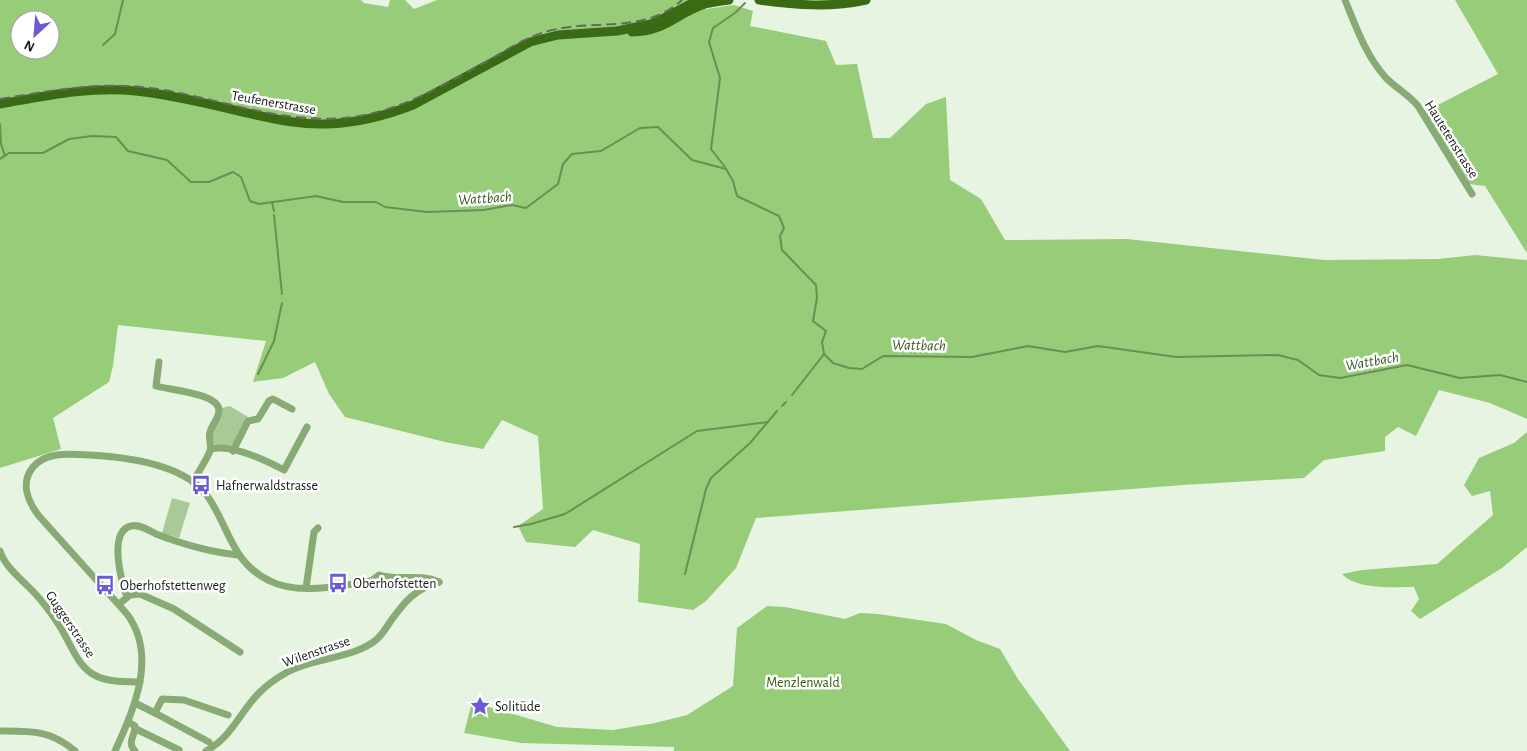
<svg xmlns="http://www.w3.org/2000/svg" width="1527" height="751" font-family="'Alegreya Sans',sans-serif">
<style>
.green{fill:#a9c997}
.forest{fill:#97cc79;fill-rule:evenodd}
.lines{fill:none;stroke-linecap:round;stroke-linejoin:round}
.stream{stroke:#6a8f53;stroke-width:2}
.minor{stroke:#88aa75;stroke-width:7}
.major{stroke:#3a6a14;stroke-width:9}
.rail{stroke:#646b60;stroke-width:2;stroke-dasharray:10 5;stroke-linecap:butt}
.labels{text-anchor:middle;stroke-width:5;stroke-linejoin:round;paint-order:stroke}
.street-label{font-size:14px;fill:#171b14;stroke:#fff}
.poi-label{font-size:14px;fill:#171b14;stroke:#fff;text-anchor:start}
.park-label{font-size:14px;fill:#2d5c00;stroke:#fff}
.water-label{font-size:15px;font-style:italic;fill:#33541c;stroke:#fff}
</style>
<rect width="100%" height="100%" fill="#e8f4e2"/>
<g class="green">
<path d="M230,406l18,11 -16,30 -17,-2 -4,-7 11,-30z"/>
<path d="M172,498l18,5 -11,35 -17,-5z"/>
</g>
<g class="forest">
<path d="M0,0h361l3,3 24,4 2,-7h15l9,9 23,-9h255l14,9 28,-4 19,6 -3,15 76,15 10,24 21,-1 16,74h17l36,-34 20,-7 4,83 31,19 24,41 122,-1 197,21 114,-1 37,-4 52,5v159l-37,-16 -51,-13 -23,46 -18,-9 -13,10v14l-61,9 -20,18 -121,7 -427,33 -20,50 -30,33 -13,9 -55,-8 2,-58 -47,-14 -18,17 -49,-5 -8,-16 25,-17 -5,-73 -36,-16 -19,29 -38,-7 -100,-25 -16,-23 -14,-32 -32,16 -30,4 13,-41 -148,-16 -5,41 -4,16 -56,36 8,31 -61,19zM20,20h30v30h-30z"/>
<path d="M1455,0h72v253l-42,-67 -16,-2 -45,-72 74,-38z"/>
<path d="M1527,432v115l-25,21 -82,51 -9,-8 8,-12 -5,-12c-21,0 -57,3 -72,-13l20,-4 75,-6 56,-49 -3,-24 -18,5 -8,-11 15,-27 35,-15z"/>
<path d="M767,606l18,1 60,12 15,-6 18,1 68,10 30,16 24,9 18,30 52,72h-396v-4l-153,-4 -57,-10 8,-31 85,25 56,3 42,-7 32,-8 46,-29 4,-58z"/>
</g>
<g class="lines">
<g class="stream">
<path d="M103,45l12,-11 8,-34"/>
<path d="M0,124l1,20 4,12"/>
<path d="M0,159l9,-6h34l26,-14 23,-3 24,1 12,14 39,9 24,22h18l24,-10 8,5 9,24 9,3 57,-8 27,6h33l9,5 42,5 57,-2 28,-5 14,3 32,-24 5,-20 9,-10 29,-3 39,-23 18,-1 34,33 34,9 7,12 4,15 42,20 5,12 -4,8 2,14 34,35 1,13 -4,23 13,10 -4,11 2,12 9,9 16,5 13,1 21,-13 89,1 56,-11 37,6 33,-6 78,11 102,-2 20,5 21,15 21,3 67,-13 53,13 40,-3 27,7"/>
<path d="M725,167l-14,-18 9,-71 -11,-36 4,-14 22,-15 10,-10"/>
<path d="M272,202l2,9"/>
<path d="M274,215l8,79"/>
<path d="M258,374l16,-33 8,-38"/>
<path d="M792,395l32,-41"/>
<path d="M782,406l4,-4"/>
<path d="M514,527l17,-3 34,-10 132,-83 71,-9"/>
<path d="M685,574l21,-85 5,-11 39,-35 27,-32"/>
</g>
<g class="minor">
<path d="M1345,0c11,27 21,56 41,78 10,10 23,17 32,28l54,88"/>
<path d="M159,362l-3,24c13,4 62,7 63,24 0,8 -7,15 -9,22 -2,6 2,13 0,19 -4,10 -12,21 -17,31"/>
<path d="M211,449c20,-5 54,11 73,21l23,-43"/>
<path d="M233,451l15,-30 10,-2 11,-18 4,-2 19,10"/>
<path d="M0,551c6,19 26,31 39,47 7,8 14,18 20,27 10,15 17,38 32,48 15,10 32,8 49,9"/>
<path d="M306,588l8,-56 4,-4"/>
<path d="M127,596c-6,-14 -19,-65 4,-70 8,-2 18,4 25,8 26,10 54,18 82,21"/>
<path d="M119,604l11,-9 10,-1 34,15 66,43"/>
<path d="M135,703l20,10 7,-14 22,1 44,15"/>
<path d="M155,713l54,29"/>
<path d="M128,722l7,4c1,9 -9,16 0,25"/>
<path d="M136,729l43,21"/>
<path d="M0,731c31,0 50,-1 75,20"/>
<path d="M115,751c19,-42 43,-95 12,-137l-88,-98c-11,-14 -19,-33 -6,-49 13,-16 38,-13 57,-12 36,2 92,9 116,39 23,31 24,68 64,87 27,14 72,5 101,0l8,-6c20,6 40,-2 60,7"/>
<path d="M206,751c26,-14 34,-39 53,-58 7,-7 16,-14 25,-19 26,-16 69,-15 92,-34 6,-5 10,-12 14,-18 15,-21 24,-32 49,-40"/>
</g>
<g class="major">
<path d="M759,0c36,5 71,8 107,0"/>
<path d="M632,32c33,0 45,-19 73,-28 8,-2 16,-3 24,-4"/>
<path d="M0,104c45,-8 90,-18 136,-13 40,4 80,15 120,24 23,5 47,10 71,9 30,-1 58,-8 86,-19l117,-63 28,-7 59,-4 34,-7 13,-6 34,-18"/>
</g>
<path class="rail" d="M0,99c50,-8 99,-18 150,-11 68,9 133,38 202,29 50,-6 95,-34 139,-58 17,-10 34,-21 54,-27 46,-14 99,3 137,-32"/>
</g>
<defs>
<symbol id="bus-bare" viewBox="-9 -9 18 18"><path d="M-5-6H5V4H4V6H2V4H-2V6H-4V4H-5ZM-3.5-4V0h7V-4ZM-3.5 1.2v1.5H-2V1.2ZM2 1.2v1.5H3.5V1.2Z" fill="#6a5ad3" stroke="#fff" stroke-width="2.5" paint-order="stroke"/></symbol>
<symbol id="sight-bare" viewBox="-9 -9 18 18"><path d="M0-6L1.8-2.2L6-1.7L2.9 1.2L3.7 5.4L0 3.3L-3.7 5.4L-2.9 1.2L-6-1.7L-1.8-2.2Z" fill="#6a5ad3" stroke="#fff" stroke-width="2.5" paint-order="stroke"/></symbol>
</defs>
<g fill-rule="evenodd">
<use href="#bus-bare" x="187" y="471" width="28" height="28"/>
<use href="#bus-bare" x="324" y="569" width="28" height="28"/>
<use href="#bus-bare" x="91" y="571" width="28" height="28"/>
<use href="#sight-bare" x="466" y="692" width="28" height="28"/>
</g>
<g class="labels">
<g class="street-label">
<text transform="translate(274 102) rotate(10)" y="5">Teufenerstrasse</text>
<text transform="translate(1452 139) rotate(58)" y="5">Hautetenstrasse</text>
<text transform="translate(71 624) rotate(56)" y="5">Guggerstrasse</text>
<text transform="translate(316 651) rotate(-19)" y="5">Wilenstrasse</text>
</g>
<g class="poi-label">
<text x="216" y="490">Hafnerwaldstrasse</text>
<text x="353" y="588">Oberhofstetten</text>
<text x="120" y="590">Oberhofstettenweg</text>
<text x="495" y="711">Solitüde</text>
</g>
<g class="park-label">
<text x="803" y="687">Menzlenwald</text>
</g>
<g class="water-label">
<text transform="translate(485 198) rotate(-4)" y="5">Wattbach</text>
<text transform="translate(919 345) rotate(1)" y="5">Wattbach</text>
<text transform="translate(1372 361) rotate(-10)" y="5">Wattbach</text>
</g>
</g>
<g transform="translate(35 35) rotate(206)"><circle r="24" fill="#ffffff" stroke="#a2a4a1"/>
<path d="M0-4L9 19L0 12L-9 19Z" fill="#6a5ad3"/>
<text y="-8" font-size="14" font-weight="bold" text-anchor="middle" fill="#171b14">N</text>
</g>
</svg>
